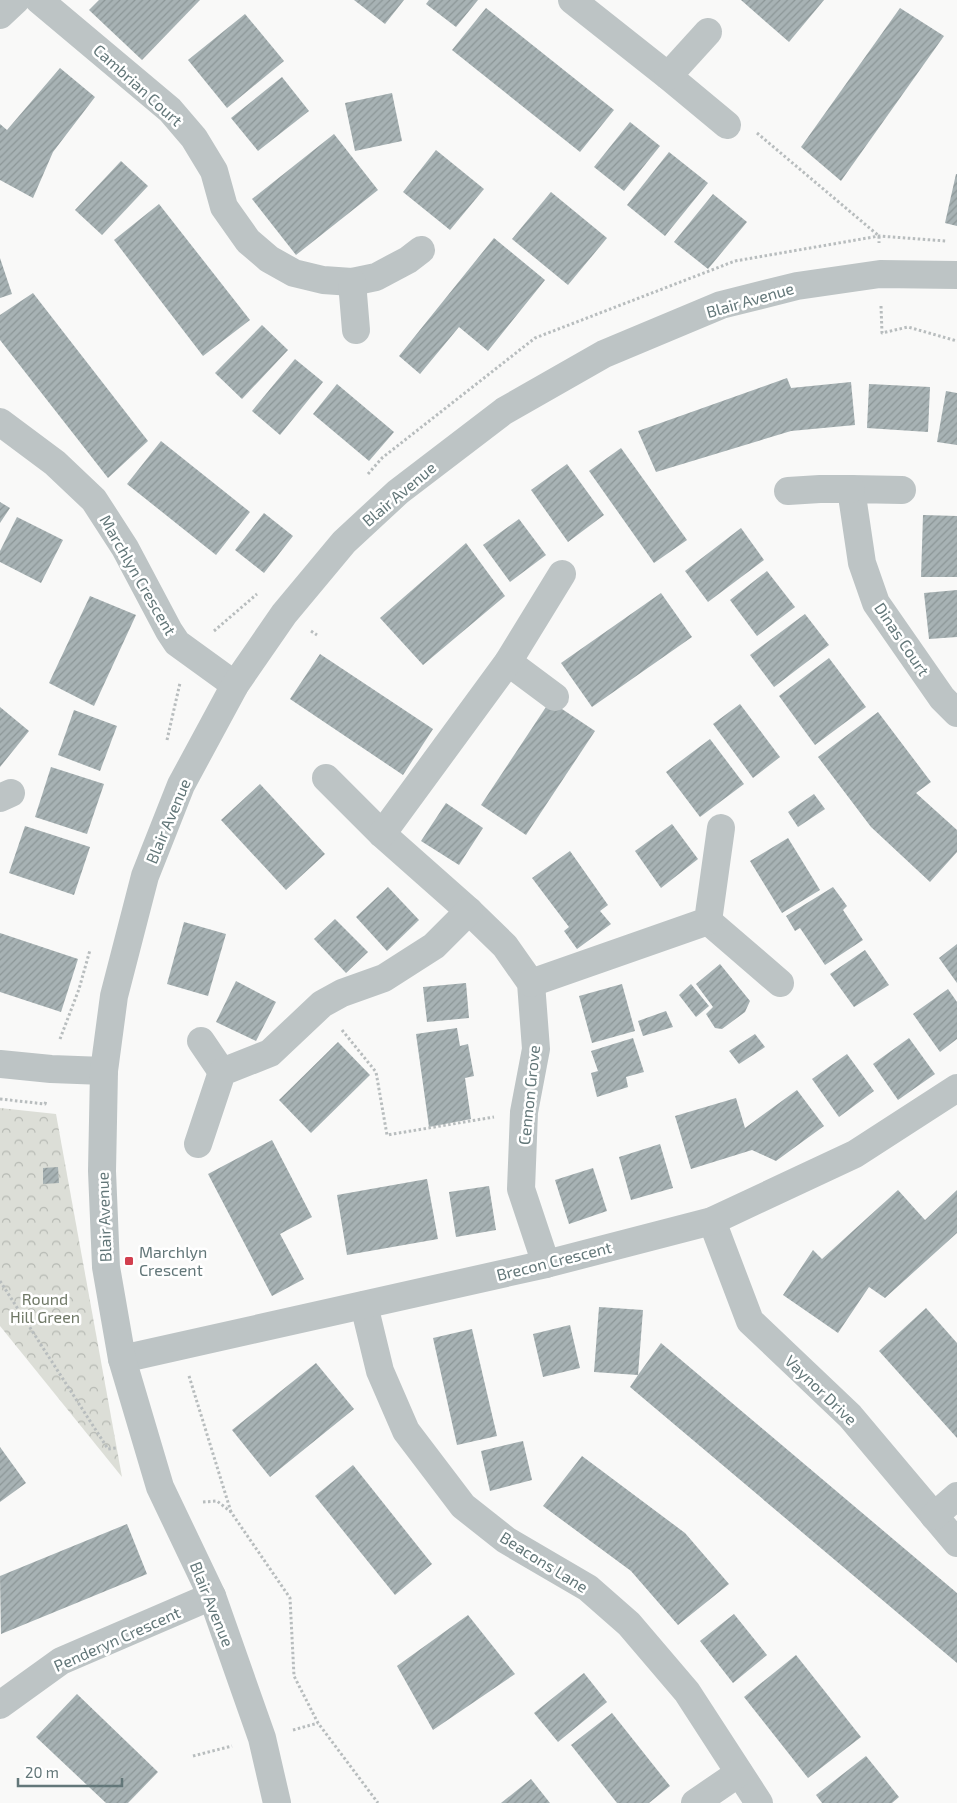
<svg xmlns="http://www.w3.org/2000/svg" width="957" height="1803" font-family="'Exo 2',sans-serif">
<style>
.park{fill:url(#park-crowns)}
.building{fill:url(#building-hatch)}
.lines{fill:none;stroke-linecap:round;stroke-linejoin:round}
.path{stroke:#b8bdbe;stroke-width:3;stroke-dasharray:2.5 2.5;stroke-linecap:butt}
.minor{stroke:#bdc4c5;stroke-width:28}
.poi-dot{fill:#d23f4e;stroke:#fff;stroke-width:2}
.labels{text-anchor:middle;stroke-width:5;stroke-linejoin:round;paint-order:stroke}
.street-label{font-size:16px;fill:#637779;stroke:#fff}
.poi-label{font-size:16px;fill:#637779;stroke:#fff;text-anchor:start}
.park-label{font-size:16px;fill:#6f7866;stroke:#fff}
</style>
<defs>
<pattern id="park-crowns" width="20" height="18" patternUnits="userSpaceOnUse" patternTransform="scale(1.25)"><rect width="20" height="18" fill="#dcded7"/><path d="M2 6a3 3 0 1 1 6 0M12 15a3 3 0 1 1 6 0" fill="none" stroke="#b6b9b3"/></pattern>
<pattern id="building-hatch" width="6" height="6" patternUnits="userSpaceOnUse" patternTransform="scale(1.25)"><rect width="6" height="6" fill="#a7b2b4"/><path d="M-1 1l2-2M0 6l6-6M5 7l2-2" fill="none" stroke="#8c9697"/></pattern>
</defs>
<rect width="100%" height="100%" fill="#f9f9f8"/>
<path class="park" d="M0,1108l56,6 66,363 -122,-151z"/>
<g class="building">
<path d="M99,0h101l-58,60 -53,-50z"/>
<path d="M354,0h50l-19,24z"/>
<path d="M429,0h49l-22,27 -30,-23z"/>
<path d="M741,0h83l-35,42z"/>
<path d="M486,8l128,102 -34,42 -128,-102z"/>
<path d="M900,8l44,28 -103,145 -40,-34z"/>
<path d="M245,14l39,47 -57,47 -39,-48z"/>
<path d="M60,68l35,29 -42,55 -20,46 -33,-18v-56l7,6z"/>
<path d="M282,77l27,34 -51,40 -27,-33z"/>
<path d="M392,93l10,48 -47,10 -10,-48z"/>
<path d="M630,122l30,24 -36,45 -30,-24z"/>
<path d="M334,134l44,56 -82,65 -44,-56z"/>
<path d="M436,150l48,39 -34,41 -47,-38z"/>
<path d="M669,152l39,31 -43,53 -38,-31z"/>
<path d="M121,161l27,25 -46,49 -27,-25z"/>
<path d="M956,174h1v52l-12,-3z"/>
<path d="M551,192l56,46 -39,47 -56,-46z"/>
<path d="M713,194l34,28 -39,47 -34,-27z"/>
<path d="M159,204l91,116 -47,36 -89,-116z"/>
<path d="M494,238l51,42 -57,71 -29,-24 -39,47 -21,-18z"/>
<path d="M0,258l12,36 -12,4z"/>
<path d="M33,293l115,148 -40,37 -108,-138v-25z"/>
<path d="M262,325l26,25 -46,49 -27,-26z"/>
<path d="M295,359l28,23 -43,53 -28,-24z"/>
<path d="M787,378l4,10 60,-6 4,43 -64,6 -135,41 -18,-41z"/>
<path d="M337,384l57,48 -25,29 -56,-47z"/>
<path d="M869,384l61,3 -2,45 -61,-4z"/>
<path d="M946,391l11,2v52l-20,-3z"/>
<path d="M161,441l89,71 -34,43 -89,-71z"/>
<path d="M621,448l66,92 -33,23 -65,-92z"/>
<path d="M567,464l37,51 -36,27 -37,-52z"/>
<path d="M0,502l10,6 -10,15z"/>
<path d="M264,513l29,23 -29,37 -29,-23z"/>
<path d="M923,515l34,1v61h-36z"/>
<path d="M17,517l46,23 -22,43 -41,-21v-11z"/>
<path d="M519,519l27,36 -36,27 -27,-37z"/>
<path d="M741,528l23,32 -56,42 -23,-31z"/>
<path d="M466,543l39,53 -82,69 -43,-47z"/>
<path d="M767,571l28,36 -38,29 -27,-36z"/>
<path d="M957,590v47l-28,2 -5,-46z"/>
<path d="M661,593l31,44 -100,70 -31,-44z"/>
<path d="M90,596l46,19 -42,91 -45,-23z"/>
<path d="M805,614l24,31 -55,42 -24,-32z"/>
<path d="M320,654l113,75 -30,46 -113,-76z"/>
<path d="M829,658l37,49 -51,38 -36,-49z"/>
<path d="M550,701l45,30 -69,104 -45,-30z"/>
<path d="M740,704l40,53 -27,21 -40,-54z"/>
<path d="M0,707l29,24 -29,36z"/>
<path d="M74,710l43,16 -17,45 -42,-16z"/>
<path d="M878,712l53,70 -15,11 41,37v22l-27,30 -59,-55 -53,-70z"/>
<path d="M710,739l34,45 -44,33 -34,-45z"/>
<path d="M51,767l53,17 -17,50 -52,-17z"/>
<path d="M260,784l65,70 -39,36 -65,-70z"/>
<path d="M814,794l11,15 -27,18 -10,-15z"/>
<path d="M446,803l37,25 -24,37 -38,-24z"/>
<path d="M672,824l26,35 -37,29 -26,-37z"/>
<path d="M25,826l65,21 -16,48 -65,-22z"/>
<path d="M788,838l32,52 -38,23 -32,-52z"/>
<path d="M570,851l38,54 -8,6 11,13 -34,25 -13,-18 5,-4 -37,-49z"/>
<path d="M388,887l31,33 -32,31 -31,-34z"/>
<path d="M833,887l14,19 -4,4 20,30 -38,25 -25,-37 -5,3 -9,-15z"/>
<path d="M335,919l33,33 -22,21 -32,-34z"/>
<path d="M184,922l42,12 -18,62 -41,-12z"/>
<path d="M0,933l78,26 -17,53 -61,-20z"/>
<path d="M957,944v39l-18,-25z"/>
<path d="M865,950l24,35 -35,22 -24,-33z"/>
<path d="M720,964l30,37 -5,11 -23,17 -7,-1 -9,-14 7,-7 -17,-23z"/>
<path d="M236,981l40,21 -20,39 -40,-19z"/>
<path d="M466,983l3,35 -42,4 -4,-35z"/>
<path d="M622,984l13,47 -43,12 -13,-47z"/>
<path d="M691,984l18,22 -13,11 -17,-22z"/>
<path d="M948,989l9,13v37l-17,13 -27,-38z"/>
<path d="M666,1011l7,16 -30,9 -5,-15z"/>
<path d="M457,1028l3,18 8,-2 6,32 -9,2 6,41 -42,8 -13,-93z"/>
<path d="M755,1034l10,13 -26,17 -10,-13z"/>
<path d="M633,1038l11,34 -18,5 2,10 -31,10 -6,-24 7,-2 -7,-20z"/>
<path d="M909,1038l26,36 -37,26 -25,-36z"/>
<path d="M338,1042l32,33 -59,58 -32,-33z"/>
<path d="M847,1054l27,37 -35,26 -27,-38z"/>
<path d="M797,1090l27,36 -48,35 -24,-11 -61,19 -16,-53 61,-18 9,30z"/>
<path d="M272,1140l40,77 -32,17 24,45 -32,17 -64,-122z"/>
<path d="M660,1144l13,44 -42,12 -12,-43z"/>
<path d="M58,1167l1,16 -16,1v-16z"/>
<path d="M593,1168l14,43 -38,13 -14,-44z"/>
<path d="M427,1179l11,60 -91,16 -10,-60z"/>
<path d="M489,1186l7,44 -40,7 -7,-45z"/>
<path d="M898,1190l27,30 32,-30v43l-72,65 -16,-11 -31,46 -55,-38 30,-45 9,9z"/>
<path d="M599,1307l44,3 -5,65 23,-32 296,250v70l-327,-276 8,-12 -44,-3z"/>
<path d="M926,1308l31,35v95l-78,-87z"/>
<path d="M570,1325l10,43 -37,9 -10,-43z"/>
<path d="M472,1329l25,107 -40,9 -24,-107z"/>
<path d="M316,1363l38,46 -84,68 -38,-47z"/>
<path d="M523,1441l9,39 -42,11 -9,-40z"/>
<path d="M0,1447l26,36 -26,19z"/>
<path d="M582,1456l103,77 44,51 -51,41 -47,-54 -88,-65z"/>
<path d="M353,1465l79,99 -37,31 -80,-99z"/>
<path d="M127,1524l20,50 -146,60 -1,-58z"/>
<path d="M734,1614l33,41 -34,28 -33,-42z"/>
<path d="M468,1615l47,59 -82,56 -36,-64z"/>
<path d="M796,1655l65,82 -53,41 -64,-81z"/>
<path d="M584,1673l23,29 -49,40 -24,-29z"/>
<path d="M77,1694l81,78 -30,31h-22l-70,-66z"/>
<path d="M612,1713l58,73 -21,17h-32l-46,-58z"/>
<path d="M866,1756l33,41 -7,6h-70l-6,-8z"/>
<path d="M531,1779l19,24h-49z"/>
</g>
<g class="lines">
<g class="path">
<path d="M757,133l122,103v7"/>
<path d="M881,306l1,27 26,-6 49,14"/>
<path d="M368,474l14,-16 153,-120 200,-77 144,-25 67,5"/>
<path d="M214,631l43,-37"/>
<path d="M311,631l6,4"/>
<path d="M167,740l13,-57"/>
<path d="M342,1030l34,42 11,63 107,-18"/>
<path d="M60,1039l19,-50 11,-39"/>
<path d="M0,1099l45,5 1,-3"/>
<path d="M0,1281l108,168 8,-1"/>
<path d="M189,1376l42,136"/>
<path d="M203,1502l14,-1 14,11 59,86 4,78 24,47 60,80"/>
<path d="M293,1730l25,-7"/>
<path d="M193,1756l39,-10"/>
</g>
<g class="minor">
<path d="M39,0l131,110 24,28 20,33 10,36 24,34 21,18 25,14 29,7 29,2 24,-5 32,-17 13,-10"/>
<path d="M572,0l96,76 59,49"/>
<path d="M0,15l16,-15"/>
<path d="M668,76l40,-44"/>
<path d="M352,282l4,48"/>
<path d="M0,422l55,41 39,37 31,48 44,83 8,12 58,42"/>
<path d="M902,490l-51,-1 11,74 14,40 66,95 15,15"/>
<path d="M788,491l32,-2h31"/>
<path d="M508,662l47,35"/>
<path d="M326,778l56,56 87,77 36,35 26,37 5,66 -12,63 -3,77 25,75"/>
<path d="M0,798l11,-5"/>
<path d="M382,834l126,-172 54,-88"/>
<path d="M708,921l72,62"/>
<path d="M531,983l177,-62 13,-93"/>
<path d="M201,1041l21,31"/>
<path d="M0,1064l51,5 53,2"/>
<path d="M198,1144l24,-72 48,-19 52,-49 20,-11 42,-15 50,-32 35,-35"/>
<path d="M712,1221l38,100 100,95 107,127"/>
<path d="M364,1305l16,66 26,60 57,75 43,34 82,48 41,36 58,68 72,111"/>
<path d="M122,1359l424,-95 166,-43 143,-67 102,-66"/>
<path d="M934,1516l23,-20"/>
<path d="M0,1705l61,-44 151,-65"/>
<path d="M277,1803l-15,-65 -50,-142 -52,-109 -38,-128 -16,-92 -4,-96 2,-100 10,-75 31,-120 36,-91 54,-100 49,-71 60,-72 54,-50 106,-81 100,-57 117,-49 76,-19 83,-12 77,1"/>
<path d="M695,1803l44,-30"/>
</g>
</g>
<rect class="poi-dot" x="124" y="1256" width="10" height="10" rx="2.5"/>
<g class="labels">
<g class="street-label">
<text transform="translate(138 85) rotate(42)" y="6">Cambrian Court</text>
<text transform="translate(750 300) rotate(-16)" y="6">Blair Avenue</text>
<text transform="translate(399 494) rotate(-40)" y="6">Blair Avenue</text>
<text transform="translate(138 575) rotate(60)" y="6">Marchlyn Crescent</text>
<text transform="translate(902 639) rotate(56)" y="6">Dinas Court</text>
<text transform="translate(168 821) rotate(-67)" y="6">Blair Avenue</text>
<text transform="translate(529 1095) rotate(-84)" y="6">Cennon Grove</text>
<text transform="translate(104 1217) rotate(-92)" y="6">Blair Avenue</text>
<text transform="translate(554 1261) rotate(-14)" y="6">Brecon Crescent</text>
<text transform="translate(821 1390) rotate(44)" y="6">Vaynor Drive</text>
<text transform="translate(544 1562) rotate(32)" y="6">Beacons Lane</text>
<text transform="translate(212 1604) rotate(68)" y="6">Blair Avenue</text>
<text transform="translate(117 1639) rotate(-24)" y="6">Penderyn Crescent</text>
</g>
<g class="poi-label">
<text x="139" y="1258">Marchlyn<tspan x="139" dy="18">Crescent</tspan></text>
</g>
<g class="park-label">
<text x="45" y="1305">Round<tspan x="45" dy="18">Hill Green</tspan></text>
</g>
</g>
<path d="M18 1778v8h104v-8" fill="none" stroke="#637779" stroke-width="2.5"/>
<text x="25" y="1778" font-size="15" fill="#637779" stroke="#ffffff" stroke-width="4" paint-order="stroke">20 m</text>
</svg>
